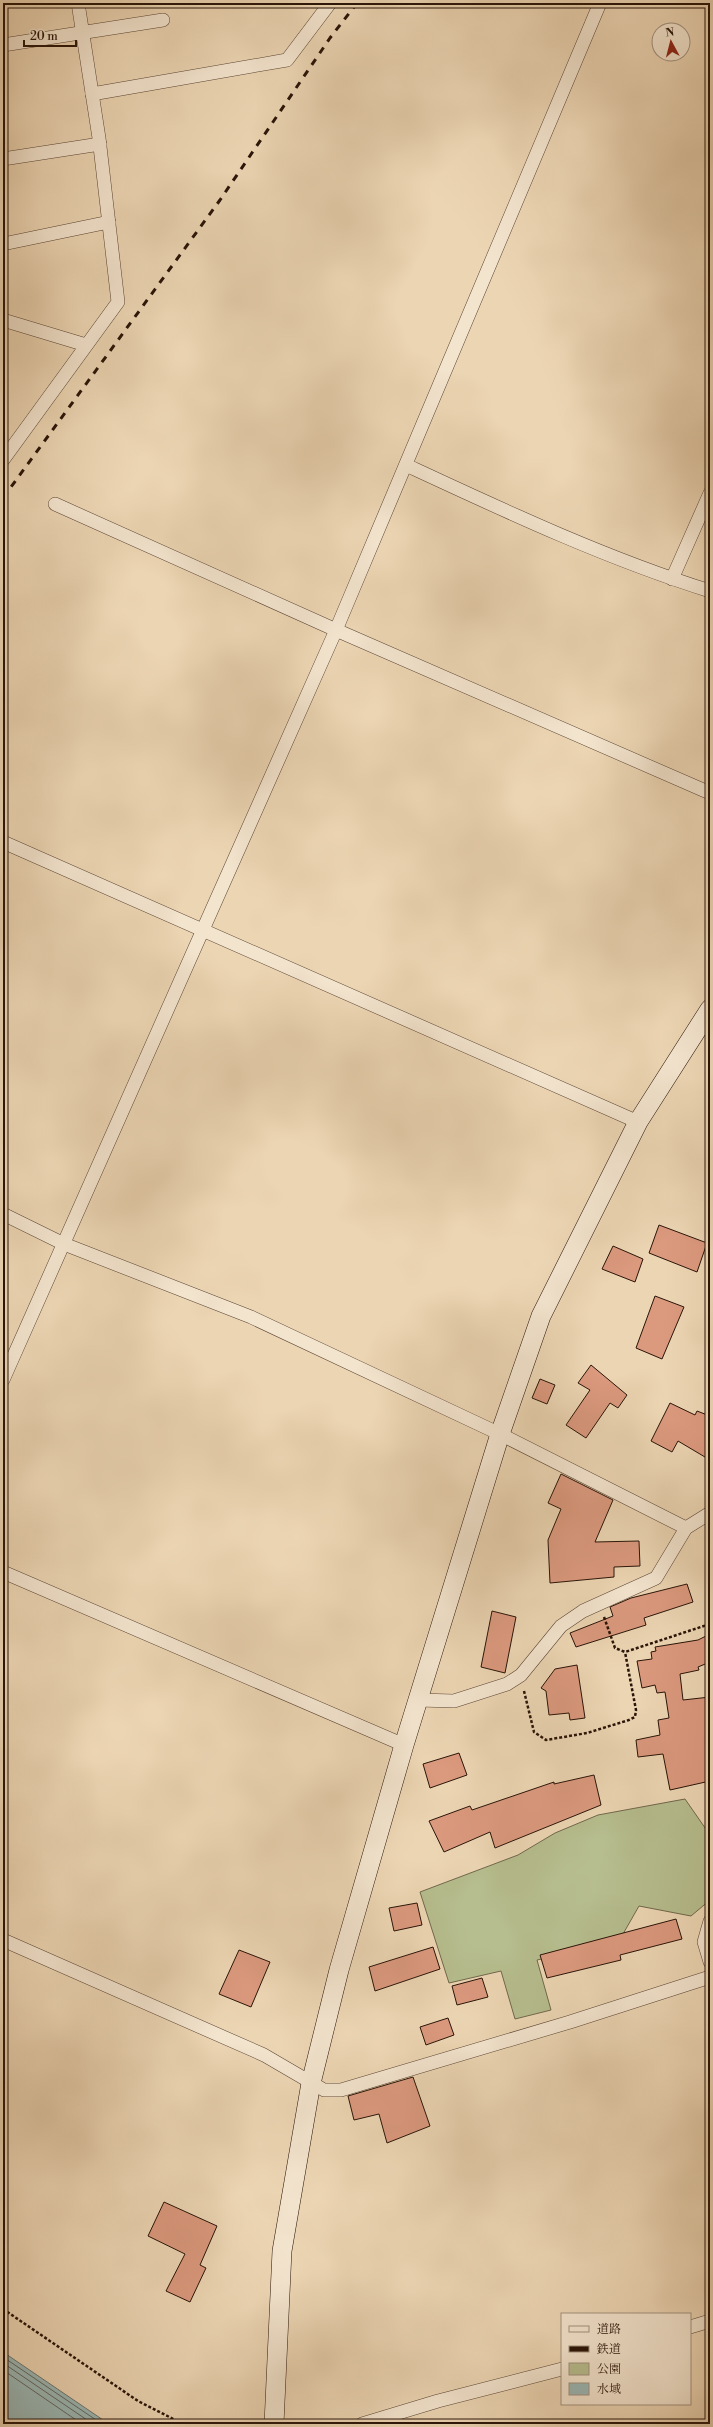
<svg xmlns="http://www.w3.org/2000/svg" width="713" height="2427" font-family="'Libre Bodoni','Noto Serif JP',serif">
<style>
.green{fill:#b6bd8e;stroke:#70684b}
.water{fill:#9ab7b5;stroke:#6d7670}
.lines{fill:none;stroke-linecap:round;stroke-linejoin:round}
.shore{stroke:#62665e;stroke-width:1}
.building{fill:#db997e;stroke:#291408}
.street-casing{stroke:#5a4433;stroke-width:14}
.secondary-casing{stroke:#291408;stroke-width:20}
.path{stroke:#291408;stroke-width:2.5;stroke-dasharray:3 2;stroke-linecap:butt}
.street{stroke:#f3e4ce;stroke-width:13}
.secondary{stroke:#f3e4ce;stroke-width:19}
.rail{stroke:#291408;stroke-width:3;stroke-dasharray:7 7;stroke-linecap:butt}
</style>
<rect width="100%" height="100%" fill="#ecd5b3"/>
<filter id="stains"><feTurbulence type="fractalNoise" baseFrequency=".005" numOctaves="4"/><feColorMatrix values="0 0 0 0 .2 0 0 0 0 .09 0 0 0 0 .02 0 0 0 .5 -.17"/></filter>
<radialGradient id="worn" r=".72"><stop offset=".6" stop-color="#630" stop-opacity="0"/><stop offset="1" stop-color="#630" stop-opacity=".3"/></radialGradient>
<path class="green" d="M685,1799l25,36v65l-19,16 -52,-10 -20,35 -82,19 14,50 -36,9 -14,-48 -52,12 -29,-91 98,-37 37,-22 43,-18z"/>
<path class="water" d="M3,2352l106,72h-106z"/>
<g class="lines">
<g class="shore">
<path d="M3,2357l99,67"/>
<path d="M3,2363l90,61"/>
<path d="M3,2370l79,54"/>
</g>
</g>
<g class="building">
<path d="M659,1225l48,18 -10,29 -48,-19z"/>
<path d="M613,1246l30,13 -8,23 -33,-13z"/>
<path d="M655,1296l29,11 -22,52 -26,-11z"/>
<path d="M591,1365l36,30 -9,13 -8,-5 -24,35 -20,-13 24,-35 -12,-7z"/>
<path d="M540,1379l15,6 -8,19 -15,-6z"/>
<path d="M670,1403l25,12 2,-4 13,5v44l-32,-19 -6,11 -21,-11z"/>
<path d="M561,1474l52,26 -18,42 44,-1 1,25 -26,1v10l-64,6 -2,-43 13,-31 -13,-6z"/>
<path d="M687,1584l6,18 -49,16 2,7 -70,22 -6,-14 43,-17 -3,-9 21,-9z"/>
<path d="M492,1611l24,6 -11,56 -24,-6z"/>
<path d="M710,1634v28l-12,5 1,3 -19,4 3,26 27,-3v84l-40,9 -7,-36 -25,3 -2,-17 24,-5 -2,-15 11,-2 -4,-26 -8,1 -2,-8 -13,3 -5,-27 15,-2 -1,-7 5,-1 -1,-4 43,-7z"/>
<path d="M577,1665l8,53 -15,2 -1,-7 -20,2 -3,-24 -5,-3 14,-19z"/>
<path d="M459,1753l8,22 -37,13 -7,-24z"/>
<path d="M594,1775l7,30 -106,43 -5,-16 -46,20 -15,-31 41,-15 2,4 82,-28v2z"/>
<path d="M417,1903l5,22 -28,6 -5,-23z"/>
<path d="M676,1919l6,20 -62,16 1,5 -74,18 -7,-23z"/>
<path d="M433,1947l7,22 -65,22 -6,-24z"/>
<path d="M239,1950l31,12 -19,45 -32,-13z"/>
<path d="M482,1978l6,19 -31,8 -5,-19z"/>
<path d="M448,2018l6,17 -28,10 -6,-18z"/>
<path d="M413,2077l17,49 -43,17 -8,-29 -25,6 -6,-24z"/>
<path d="M164,2202l53,24 -17,39 6,3 -16,34 -24,-11 19,-37 -37,-18z"/>
</g>
<g class="lines">
<defs>
<g id="street">
<path d="M3,45l160,-25"/>
<path d="M92,94l195,-34 43,-57"/>
<path d="M3,159l97,-15"/>
<path d="M3,244l106,-22"/>
<path d="M3,320l83,25"/>
<path d="M3,460l115,-158 -19,-164 -21,-135"/>
<path d="M406,465c99,46 199,93 304,126"/>
<path d="M55,504l281,126 374,163"/>
<path d="M672,579l38,-86"/>
<path d="M3,842l635,280"/>
<path d="M3,1214l61,30 187,73 249,117 186,94"/>
<path d="M3,1380l333,-750 264,-627"/>
<path d="M3,1572l401,173"/>
<path d="M418,1700l36,1 53,-17 14,-9 40,-49 22,-15 73,-33 30,-50 24,-15"/>
<path d="M710,1921l-6,21 6,20"/>
<path d="M3,1940l261,115 60,35h17l229,-68 140,-45"/>
<path d="M690,2327l20,-6"/>
<path d="M362,2424l76,-23 124,-32"/>
</g>
<path id="secondary" d="M274,2424l8,-173 29,-168 28,-113 65,-225 96,-311 41,-118 97,-194 72,-113"/>
</defs>
<use href="#street" class="street-casing"/>
<use href="#secondary" class="secondary-casing"/>
<g class="path">
<path d="M604,1617l11,31 10,4 85,-28"/>
<path d="M524,1691l10,41 12,8 41,-7 42,-13 6,-3 1,-7 -11,-58"/>
<path d="M3,2309l135,92 45,23"/>
</g>
<use href="#street" class="street"/>
<use href="#secondary" class="secondary"/>
<path class="rail" d="M3,498l217,-298 110,-162 27,-35"/>
</g>
<rect width="713" height="2427" fill="none" stroke="#ecd5b3" stroke-width="16"/>
<rect x="4" y="4" width="705" height="2419" fill="none" stroke="#291408" stroke-width="2"/>
<rect x="8" y="8" width="697" height="2411" fill="none" stroke="#291408"/>
<rect x="561" y="2313" width="130" height="92" fill="#f3e4ce" stroke="#a2917f"/>
<rect x="569" y="2326" width="20" height="6" fill="#f3e4ce" stroke="#a2917f"/>
<text x="597" y="2333" font-size="12" fill="#291408">道路</text>
<rect x="569" y="2346" width="20" height="6" fill="#291408" stroke="#a2917f"/>
<text x="597" y="2353" font-size="12" fill="#291408">鉄道</text>
<rect x="569" y="2363" width="20" height="12" fill="#b6bd8e" stroke="#a2917f"/>
<text x="597" y="2373" font-size="12" fill="#291408">公園</text>
<rect x="569" y="2383" width="20" height="12" fill="#9ab7b5" stroke="#a2917f"/>
<text x="597" y="2393" font-size="12" fill="#291408">水域</text>
<g transform="translate(671 42) rotate(353)"><circle r="19" fill="#f3e4ce" stroke="#a2917f"/>
<path d="M0-3L7 15L0 10L-7 15Z" fill="#8f2418"/>
<text y="-6" font-size="11" font-weight="bold" text-anchor="middle" fill="#291408">N</text>
</g>
<path d="M24 40v6h52v-6" fill="none" stroke="#291408" stroke-width="2"/>
<text x="30" y="40" font-size="12" fill="#291408" stroke="#f3e4ce" stroke-width="3" paint-order="stroke">20 m</text>
<rect width="100%" height="100%" filter="url(#stains)"/>
<rect width="100%" height="100%" fill="url(#worn)"/>
</svg>
